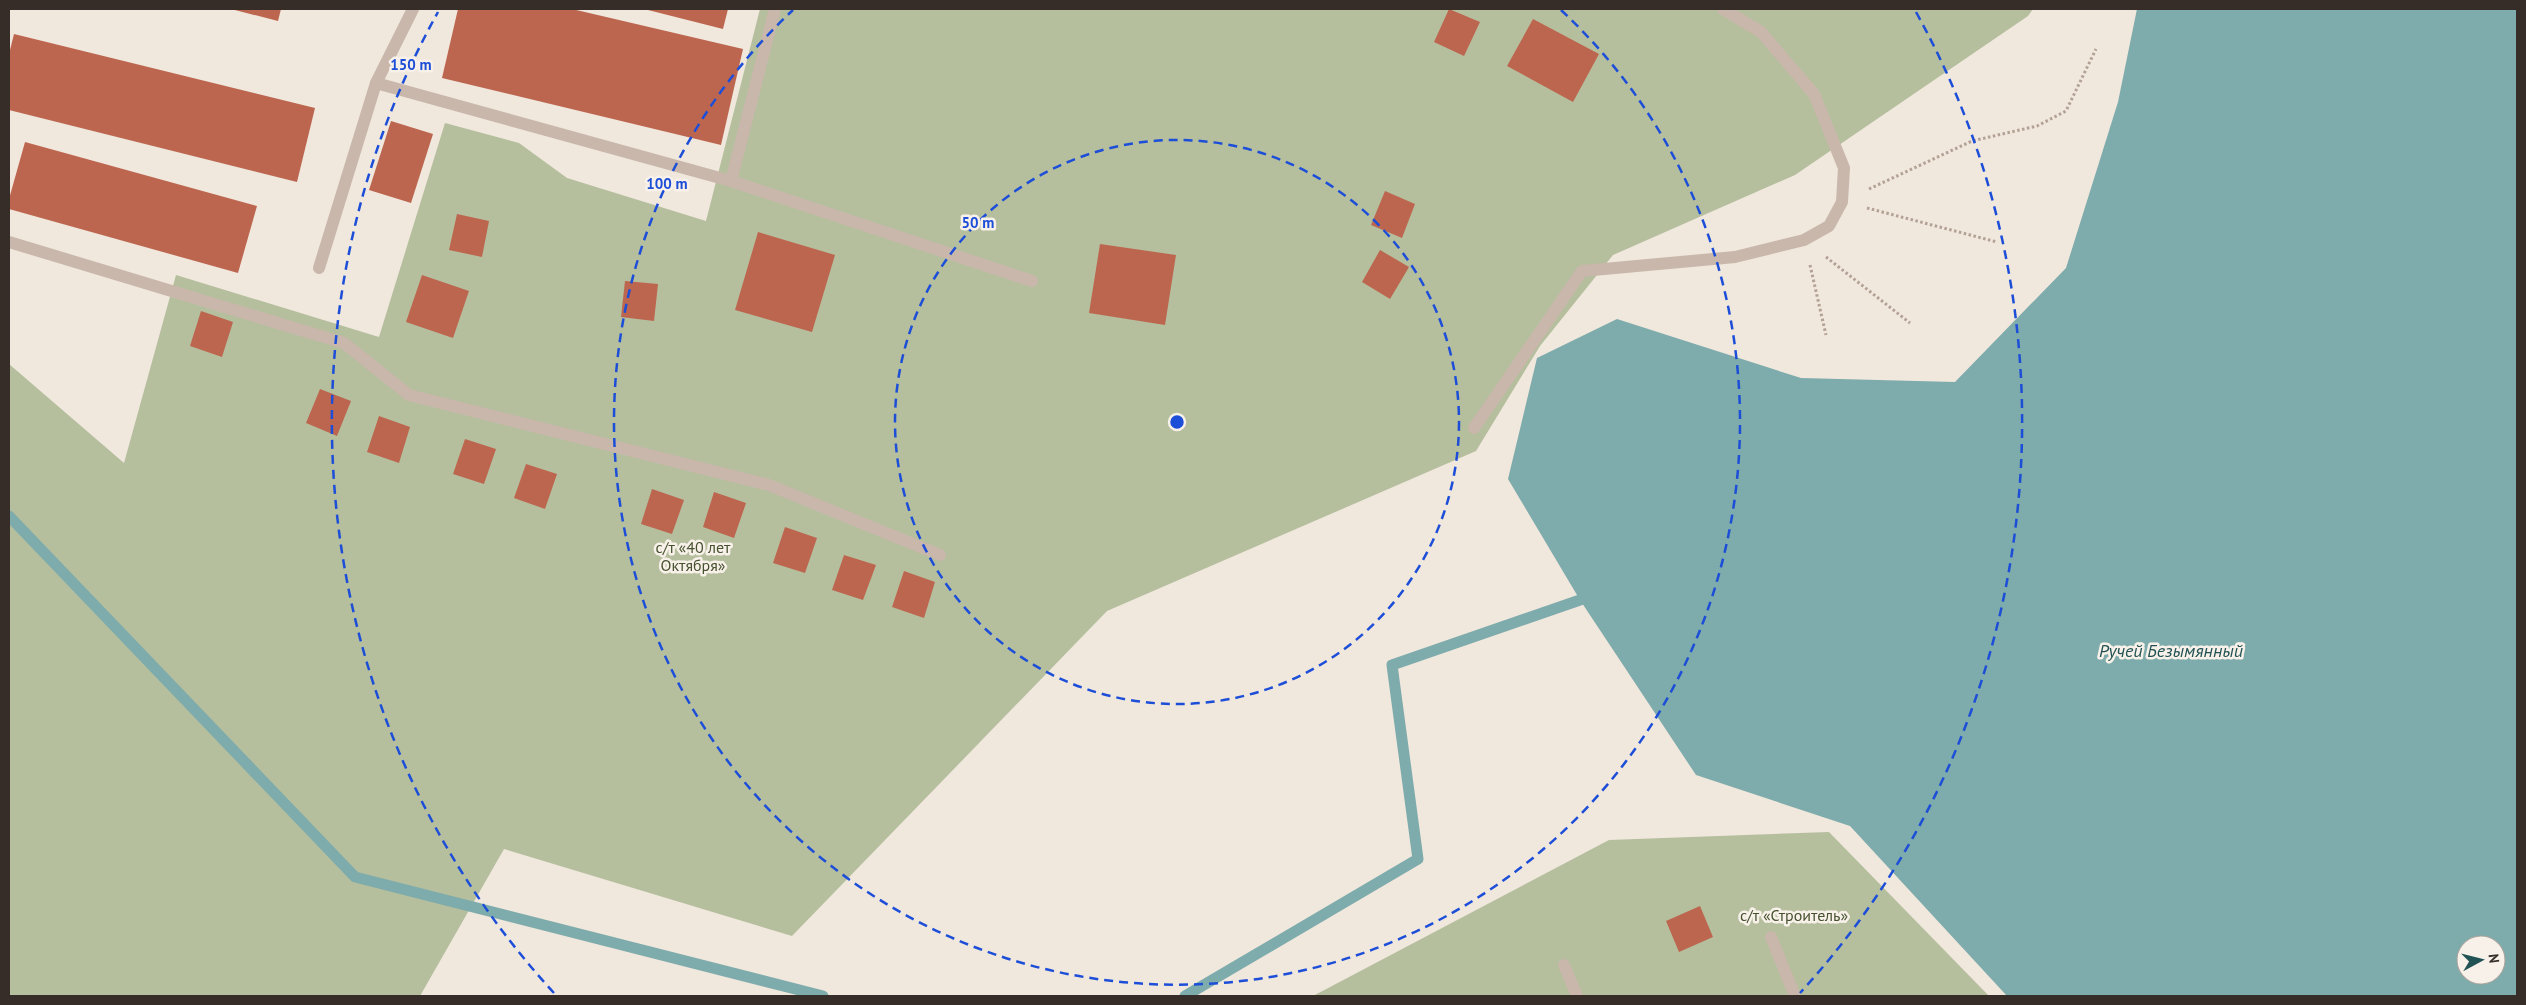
<svg xmlns="http://www.w3.org/2000/svg" width="2526" height="1005" font-family="'PT Sans',sans-serif">
<style>
.green{fill:#b5bf9e}
.water{fill:#7eabab;fill-rule:evenodd}
.lines{fill:none;stroke-linecap:round;stroke-linejoin:round}
.stream{stroke:#7eabab;stroke-width:11}
.building{fill:#bd664f}
.path{stroke:#b3a194;stroke-width:3;stroke-dasharray:2.5 2.5;stroke-linecap:butt}
.minor{stroke:#c8b7aa;stroke-width:12}
.ring{fill:none;stroke:#1d4ed8;stroke-width:2.5;stroke-dasharray:9 6}
.labels{text-anchor:middle;stroke-width:5;stroke-linejoin:round;paint-order:stroke}
.park-label{font-size:16px;fill:#46522f;stroke:#f8f1ea}
.water-label{font-size:18px;font-style:italic;fill:#225354;stroke:#f8f1ea}
.centre{fill:#1d4ed8;stroke:#f8f1ea;stroke-width:2.5}
.ring-label{font-size:15px;text-anchor:middle;font-weight:bold;fill:#1d4ed8;stroke:#f8f1ea;stroke-width:5;stroke-linejoin:round;paint-order:stroke}
</style>
<rect width="100%" height="100%" fill="#f0e7dd"/>
<g class="green">
<path d="M760,9h1273l-5,7 -233,159 -182,80 -73,91 -64,105 -369,160 -315,325 -288,-87 -84,147h-411v-632l115,99 52,-188 203,62 66,-214 74,20 48,35 139,43z"/>
<path d="M1829,832l160,164h-676l296,-156z"/>
</g>
<path class="water" d="M2137,9h380v987h-510l-157,-170 -154,-51 -116,-175 -72,-121 29,-121 80,-39 184,59 154,4 111,-114 52,-166zM2466,945h30v30h-30z"/>
<g class="lines">
<g class="stream">
<path d="M9,516l346,361 468,119"/>
<path d="M1185,996l233,-137 -26,-194 188,-65"/>
</g>
</g>
<g class="building">
<path d="M231,9h50l-3,12z"/>
<path d="M458,9h114l171,40 -22,96 -279,-67z"/>
<path d="M644,9h84l-5,20z"/>
<path d="M1449,9l31,13 -16,34 -30,-14z"/>
<path d="M1533,19l66,35 -26,48 -66,-36z"/>
<path d="M14,34l301,74 -18,74 -288,-72v-56z"/>
<path d="M391,121l42,13 -22,69 -42,-13z"/>
<path d="M25,142l232,64 -19,67 -229,-64v-10z"/>
<path d="M1385,191l30,13 -13,34 -31,-13z"/>
<path d="M457,214l32,7 -7,36 -33,-7z"/>
<path d="M758,232l77,23 -23,77 -77,-22z"/>
<path d="M1100,244l76,11 -11,70 -76,-12z"/>
<path d="M1380,250l29,17 -19,32 -28,-17z"/>
<path d="M422,275l47,16 -16,47 -47,-16z"/>
<path d="M625,281l33,3 -4,37 -33,-4z"/>
<path d="M201,311l32,11 -11,35 -32,-11z"/>
<path d="M320,389l31,12 -14,35 -31,-13z"/>
<path d="M379,416l31,11 -11,36 -32,-11z"/>
<path d="M465,439l31,10 -12,35 -31,-10z"/>
<path d="M526,464l31,10 -12,35 -31,-11z"/>
<path d="M652,489l32,11 -12,34 -31,-10z"/>
<path d="M714,492l32,11 -12,35 -31,-11z"/>
<path d="M785,527l32,11 -12,35 -32,-10z"/>
<path d="M844,555l32,10 -13,35 -31,-10z"/>
<path d="M904,571l31,11 -11,36 -32,-11z"/>
<path d="M1700,906l13,31 -34,15 -13,-31z"/>
</g>
<g class="lines">
<g class="path">
<path d="M1869,189l103,-48 65,-15 29,-15 30,-62"/>
<path d="M1867,208l130,34"/>
<path d="M1826,257l84,66"/>
<path d="M1810,265l16,70"/>
</g>
<g class="minor">
<path d="M376,83l355,98 301,100"/>
<path d="M731,181l44,-172"/>
<path d="M9,242l335,101 65,52 360,90 171,70"/>
<path d="M319,268l57,-185 37,-74"/>
<path d="M1474,428l108,-157 153,-14 69,-17 25,-14 13,-24 2,-34 -30,-74 -53,-62 -38,-23"/>
<path d="M1771,937l24,59"/>
<path d="M1564,965l13,31"/>
</g>
</g>
<g class="ring">
<circle cx="1177" cy="422" r="282"/>
<path d="M1561 10A563 563 0 1 1 793 10"/>
<path d="M554 993A845 845 0 0 1 438 12M1916 12A845 845 0 0 1 1800 993"/>
</g>
<g class="labels">
<g class="park-label">
<text x="693" y="553">с/т «40 лет<tspan x="693" dy="18">Октября»</tspan></text>
<text x="1794" y="921">с/т «Строитель»</text>
</g>
<g class="water-label">
<text x="2171" y="657">Ручей Безымянный</text>
</g>
</g>
<circle cx="1177" cy="422" r="8" class="centre"/>
<g class="ring-label">
<text x="411" y="70">150 m</text>
<text x="667" y="189">100 m</text>
<text x="978" y="228">50 m</text>
</g>
<rect width="2526" height="1005" fill="none" stroke="#362d29" stroke-width="20"/>
<g transform="translate(2481 960) rotate(83)"><circle r="24" fill="#f8f1ea" stroke="#aaa39d"/>
<path d="M0-4L9 19L0 12L-9 19Z" fill="#225354"/>
<text y="-8" font-size="14" font-weight="bold" text-anchor="middle" fill="#362d29">N</text>
</g>
</svg>
